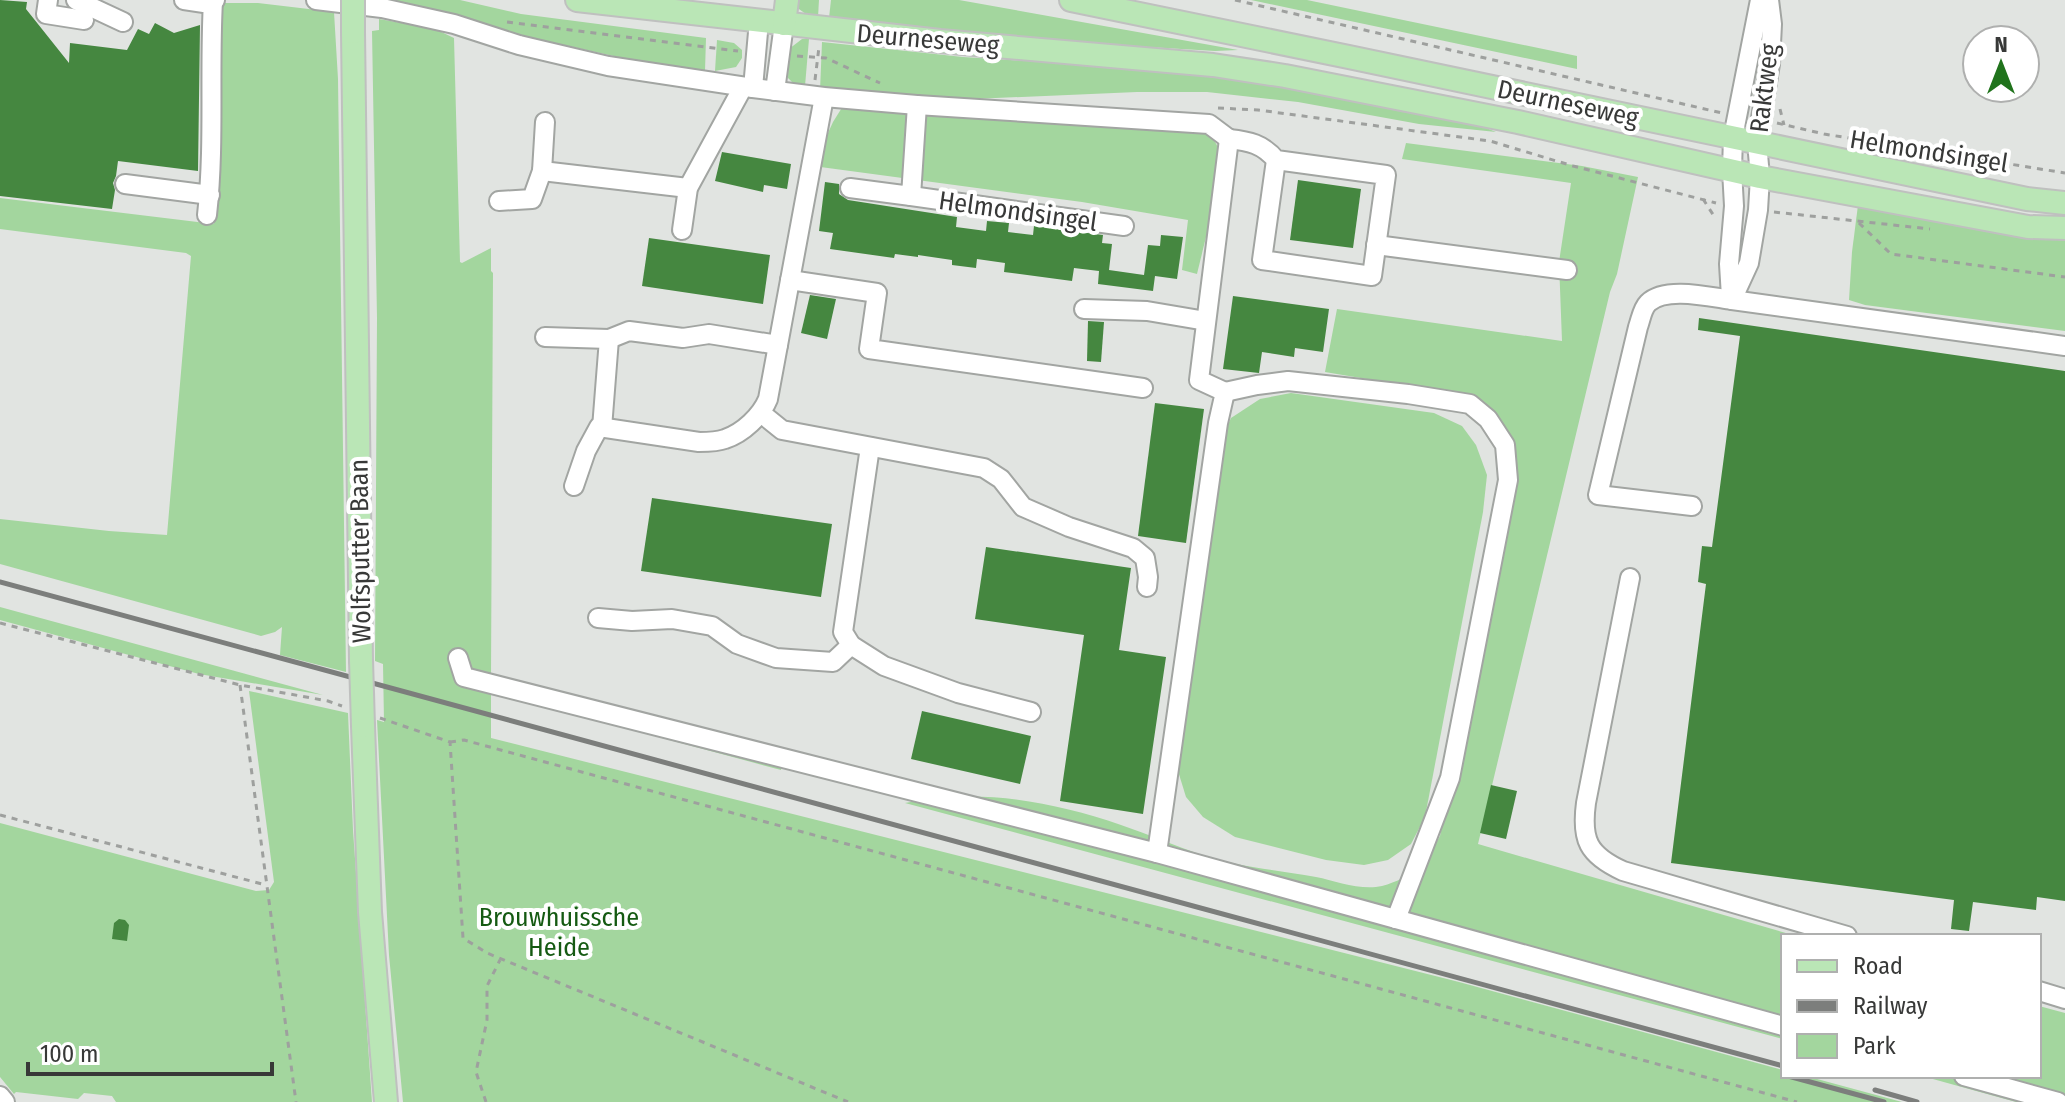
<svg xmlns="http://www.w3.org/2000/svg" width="2065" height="1102" font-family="'Fira Sans Condensed',sans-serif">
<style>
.green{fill:#a3d69e}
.building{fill:#458740}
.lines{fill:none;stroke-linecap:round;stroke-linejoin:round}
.minor-casing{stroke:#a2a5a2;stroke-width:22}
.major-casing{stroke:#bfc0bf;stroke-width:26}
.path{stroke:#9ea09e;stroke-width:3;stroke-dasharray:6 6;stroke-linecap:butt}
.minor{stroke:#fff;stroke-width:18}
.major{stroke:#bae6b6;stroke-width:22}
.rail{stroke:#7c7e7c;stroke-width:5}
.major-bridge-casing{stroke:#bfc0bf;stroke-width:26;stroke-linecap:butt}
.major-bridge{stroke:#bae6b6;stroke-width:22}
.labels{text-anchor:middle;stroke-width:8;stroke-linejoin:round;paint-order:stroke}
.street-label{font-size:26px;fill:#383938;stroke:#fff}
.park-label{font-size:26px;fill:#155a12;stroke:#fff}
</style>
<rect width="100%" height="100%" fill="#e1e4e1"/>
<g class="green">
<path d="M350,0h110l61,14 185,24 -1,33 -87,-14 -81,-18 -89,-22z"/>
<path d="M796,0h23l-1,17 -12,-3 -10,-7z"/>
<path d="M831,0h128l279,50 -23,1 -117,-7 -214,-19 -55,-7z"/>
<path d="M1251,0h56l270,56v13z"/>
<path d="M218,3h40l76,9 4,67 8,593 -66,-17 2,-28 -7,5 -14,4 -261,-72v-45l109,12 58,4 24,-279 -5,-3 -186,-24v-31l214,26 3,-23z"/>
<path d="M379,19l56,10 19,9 6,224 2,1 29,-15v23l2,2 -2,402 293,76 -3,19 -290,-78v46l968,244 324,88v6h23l96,26h-1499l-14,-147 -12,-235 7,2 -1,-58 -8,-3 2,-343 -5,-287 7,-1z"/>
<path d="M802,39h7l-4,47 -10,-1 -7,-7 1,-29z"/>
<path d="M717,40l17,3 8,7v8l-6,9 -21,4z"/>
<path d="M822,42l141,15 243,15 85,15 188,38 17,7 -77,-8 -121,-22 -91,-10h-70l-164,7h-55l-98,-8z"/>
<path d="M843,106l63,8 295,16c7,5 14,9 17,18 7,21 -15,100 -21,126l-15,-4 6,-50 -106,-18 -269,-36 20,-44z"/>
<path d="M1406,143l176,23 56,11 -21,97 -7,18 -132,552 318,92h-13v103l-878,-236c74,-15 145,-2 216,22 27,9 54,21 81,30 37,12 75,15 114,22 20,4 45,14 66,9 30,-8 44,-24 58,-50l74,-357 -7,-31 -45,-53 -137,-23 12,-63 225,32 -3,-79 12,-79 -169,-24z"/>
<path d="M1858,205l207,24v102l-200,-26 -16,-5 3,-48z"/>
<path d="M1291,393l143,20 28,13 14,19 11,30 -4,37 -58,305 -14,27 -23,16 -24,5 -38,-5 -91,-23 -32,-20 -17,-20 -8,-26 43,-330 10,-23 29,-19z"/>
<path d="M0,607l323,88 -124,-21 -199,-54z"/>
<path d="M249,691l99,22 5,117 19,272h-256l-4,-6 -28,-3 -6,6 -62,-7 -2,2 -14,-17v-254l256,68 13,-1 5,-8z"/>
<path d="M2039,1006l26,7v89h-49l-94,-26h117z"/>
</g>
<g class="building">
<path d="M0,0l27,2 -1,7 43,54 1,-20 57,7 11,-21 11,5 6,-11 19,10 26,-8 -2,146 -80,-10 -2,15 -3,7 2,7 -3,19 -112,-13z"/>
<path d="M722,152l69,12 -4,25 -23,-4 -1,7 -48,-11z"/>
<path d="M1298,180l63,9 -8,59 -63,-8z"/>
<path d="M825,182l14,2v10l9,6 109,17 -1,10 30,4 1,-10 22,2 -1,9 25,3 1,-9 69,9 -1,8 10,1 -3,26 35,5 4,-30 12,1 1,-11 22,2 -6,42 -22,-3 -2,15 -55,-7 1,-13 -25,-3 -2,13 -68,-9 1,-9 -28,-4 -1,9 -24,-3v-5l-34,-5v2l-23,-3 -1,4 -64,-9 3,-16 -14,-2z"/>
<path d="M649,238l121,17 -7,49 -121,-18z"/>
<path d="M810,295l26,4 -9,40 -26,-6z"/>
<path d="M1233,296l96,13 -6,43 -28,-4 -1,9 -32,-5 -3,21 -36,-4z"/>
<path d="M1699,318l366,53v530l-28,-4 -1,13 -63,-8 -4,29 -18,-2 3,-29 -283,-37 35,-279 -8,-2 4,-36 10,1 28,-211 -42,-6z"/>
<path d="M1088,321l16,1 -3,40 -14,-1z"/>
<path d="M1155,403l49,6 -18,134 -48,-7z"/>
<path d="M652,498l180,26 -11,73 -180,-26z"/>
<path d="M986,547l145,21 -12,82 47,7 -23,157 -83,-13 24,-166 -109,-16z"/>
<path d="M922,711l109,25 -11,48 -109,-25z"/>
<path d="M1491,785l26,6 -11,48 -26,-6z"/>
<path d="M119,919l6,1 4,5 -2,16 -15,-2 2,-16z"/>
</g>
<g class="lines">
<defs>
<g id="minor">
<path d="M48,0l-2,14 38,6"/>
<path d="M76,0l47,22"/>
<path d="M184,0l20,3 11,-3"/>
<path d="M316,0l66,8 72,16 65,21 89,21 145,22 71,9 93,8 292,19 20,15"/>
<path d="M753,88l6,-67"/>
<path d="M775,91l9,-67"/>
<path d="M1229,139c20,2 34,5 47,21l110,15 -14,101 -110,-16 14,-100"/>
<path d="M542,171l146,17"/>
<path d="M125,184l85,11"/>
<path d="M850,188l61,8 6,-91"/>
<path d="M911,196l213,30"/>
<path d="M499,201l33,-2 10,-28 3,-49"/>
<path d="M207,215c8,-71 2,-143 6,-214"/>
<path d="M682,230l6,-42 55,-101"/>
<path d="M1376,245l191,25"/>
<path d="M790,280l87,13 -8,56 274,39"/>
<path d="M1731,297l-2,-33 5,-58 -2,-36 1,-33 27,-137"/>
<path d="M1732,300l17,-37 9,-53 2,-33 -3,-35 13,-78 2,-40 -3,-24"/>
<path d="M1084,309l63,2 59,10"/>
<path d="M545,337l64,2 -7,89"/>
<path d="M609,339l20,-8 54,7 26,-4 69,11"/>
<path d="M1225,392l32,-7 31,-4 120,13 62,10 18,15 17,26 3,35 -58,298 -54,141"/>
<path d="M761,413l21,17 202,38 17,11 22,28 46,20 64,21 12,10 3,19 -1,10"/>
<path d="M870,447l-27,185 8,13 33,21 74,27 73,19"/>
<path d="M574,486l12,-35 13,-24 100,15c8,0 18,0 26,-3 18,-6 36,-23 43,-40l56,-302"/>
<path d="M1692,506l-94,-11 40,-168c3,-8 4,-18 10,-24 17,-17 62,-6 84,-3l333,46"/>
<path d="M1630,578l-44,225c-5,37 2,52 37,68l224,65"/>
<path d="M598,618l34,3 40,-2 40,7 25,18 39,14 57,4 18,-17"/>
<path d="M458,658l6,19 693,176 61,-430 7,-31 -26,-12 30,-241"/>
<path d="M1157,853l626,173"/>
<path d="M2039,991l26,8"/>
<path d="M1964,1076l94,26"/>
<path d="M0,1096l5,6"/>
</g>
<g id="major">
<path d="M577,0l363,41 273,24 72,11 233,46 242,55 268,50 37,1"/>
<path d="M1071,0c319,65 638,132 956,199l38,4"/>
<path d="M784,24l3,-24"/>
<path d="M353,32l8,628"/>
<path d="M363,726l7,186 16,190"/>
</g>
</defs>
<use href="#minor" class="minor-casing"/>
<use href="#major" class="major-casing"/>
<g class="path">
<path d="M1235,0l487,113"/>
<path d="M507,22l231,29"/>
<path d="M797,56l29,2 54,25"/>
<path d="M815,80l4,-33"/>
<path d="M1218,108l40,2 232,31 83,25 143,37"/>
<path d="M1780,109l4,16"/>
<path d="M1777,123l47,11 241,39"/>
<path d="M1703,199l11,17"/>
<path d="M1774,212l156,17"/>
<path d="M1859,223l32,31 174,23"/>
<path d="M0,623l240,62 88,16 14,5"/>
<path d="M240,685l56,417"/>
<path d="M380,718l70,24 13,196 24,15 361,149"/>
<path d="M450,742l14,-2 1333,362"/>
<path d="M0,815l266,70"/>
<path d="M486,1102l-10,-30 11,-52v-34l13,-26"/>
</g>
<use href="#minor" class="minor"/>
<use href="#major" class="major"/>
<g class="rail">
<path d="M0,582l1783,484"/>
<path d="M1788,1076l96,26"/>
<path d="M1875,1090l42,12"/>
</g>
<defs>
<g id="major-bridge">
<path d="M353,0v32"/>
<path d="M361,660l2,66"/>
</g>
</defs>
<use href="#major-bridge" class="major-bridge-casing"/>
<use href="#major-bridge" class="major-bridge"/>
</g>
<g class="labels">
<g class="street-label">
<text transform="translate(928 39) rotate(5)" y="9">Deurneseweg</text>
<text transform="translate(1764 88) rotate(-83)" y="9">Raktweg</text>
<text transform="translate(1568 103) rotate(12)" y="9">Deurneseweg</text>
<text transform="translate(1929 151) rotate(9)" y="9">Helmondsingel</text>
<text transform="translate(1018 211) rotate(8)" y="9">Helmondsingel</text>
<text transform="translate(360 551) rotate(-91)" y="9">Wolfsputter Baan</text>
</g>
<g class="park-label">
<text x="559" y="926">Brouwhuissche<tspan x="559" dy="30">Heide</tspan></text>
</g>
</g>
<rect x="1781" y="934" width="260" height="144" fill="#ffffff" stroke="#afb0af" stroke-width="2"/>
<rect x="1797" y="960" width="40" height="12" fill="#bae6b6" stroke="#afb0af" stroke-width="2"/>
<text x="1853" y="974" font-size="24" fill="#383938">Road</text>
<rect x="1797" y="1000" width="40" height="12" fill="#7c7e7c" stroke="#afb0af" stroke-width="2"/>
<text x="1853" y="1014" font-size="24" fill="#383938">Railway</text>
<rect x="1797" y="1034" width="40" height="24" fill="#a3d69e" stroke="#afb0af" stroke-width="2"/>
<text x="1853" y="1054" font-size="24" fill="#383938">Park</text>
<g transform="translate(2001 64)"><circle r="38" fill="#ffffff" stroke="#afb0af" stroke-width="2"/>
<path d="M0-6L14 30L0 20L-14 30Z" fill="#20731c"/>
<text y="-12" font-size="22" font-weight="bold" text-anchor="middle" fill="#383938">N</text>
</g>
<path d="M28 1062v12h244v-12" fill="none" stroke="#383938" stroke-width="4"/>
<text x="40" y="1062" font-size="24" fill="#383938" stroke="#ffffff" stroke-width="6" paint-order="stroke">100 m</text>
</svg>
